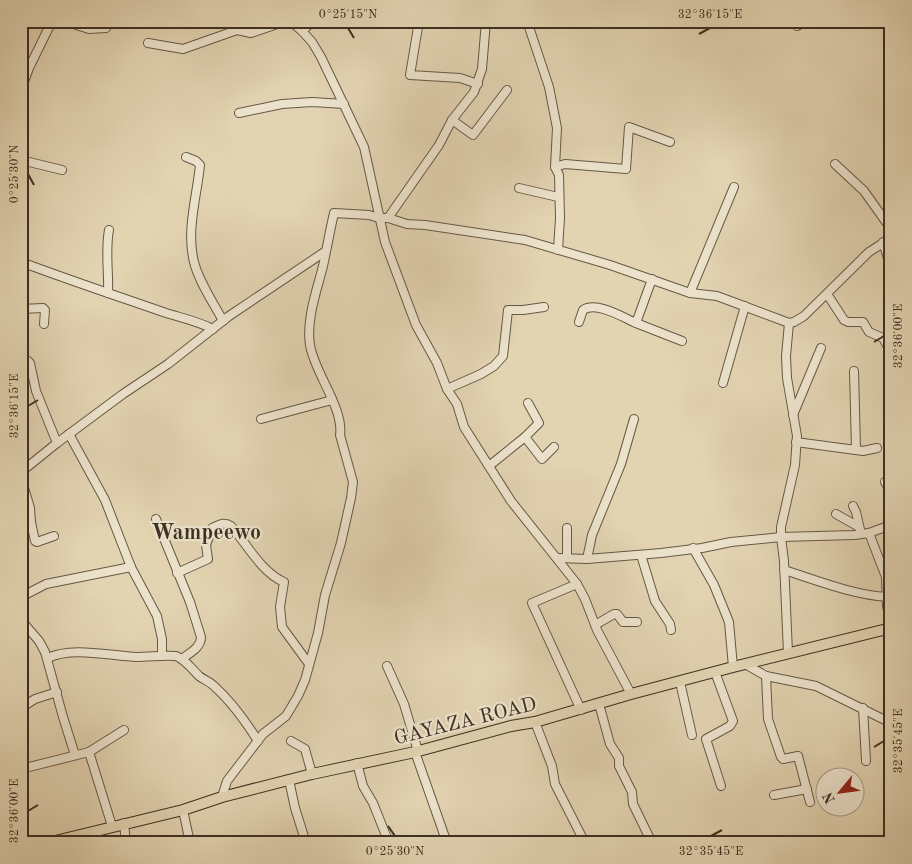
<svg xmlns="http://www.w3.org/2000/svg" width="912" height="864" font-family="'Old Standard TT',serif">
<style>
.lines{fill:none;stroke-linecap:round;stroke-linejoin:round}
.minor-casing{stroke:#665845;stroke-width:10}
.major-casing{stroke:#3d2f21;stroke-width:12}
.minor{stroke:#ece2cc;stroke-width:8}
.major{stroke:#e2d3b1;stroke-width:10}
.ticks{fill:none;stroke:#3d2f21;stroke-width:2}
.labels{text-anchor:middle;stroke-width:4.5;stroke-linejoin:round;paint-order:stroke}
.street-label{font-size:20px;fill:#3d2f21;stroke:#ece2cc}
.quarter-label{font-size:22px;font-weight:bold;fill:#3d2f21;stroke:#ece2cc}
.neatline{fill:none;stroke:#3d2f21;stroke-width:2}
.ticks-label{font-size:12px;text-anchor:middle;fill:#3d2f21}
</style>
<rect width="100%" height="100%" fill="#e2d3b1"/>
<filter id="stains"><feTurbulence type="fractalNoise" baseFrequency=".004" numOctaves="4"/><feColorMatrix values="0 0 0 0 .2 0 0 0 0 .09 0 0 0 0 .02 0 0 0 .5 -.17"/></filter>
<radialGradient id="worn" r=".72"><stop offset=".6" stop-color="#630" stop-opacity="0"/><stop offset="1" stop-color="#630" stop-opacity=".3"/></radialGradient>
<g class="lines">
<defs>
<g id="minor">
<path d="M64,21l25,8 17,-1"/>
<path d="M290,21l12,10 10,11 9,15 43,90 21,95 31,83 21,38 10,26 10,15 7,23 47,74 66,83 8,15 12,31 34,64"/>
<path d="M419,21l-9,54 50,3 18,6"/>
<path d="M527,21l22,66 8,41 -2,39 4,8 1,43 -2,32"/>
<path d="M797,26l10,-5"/>
<path d="M302,31l11,-10"/>
<path d="M148,43l35,6 54,-19 14,3 35,-12"/>
<path d="M21,90l8,-22 23,-47"/>
<path d="M239,113l43,-9 30,-2 32,2"/>
<path d="M452,120l21,15 34,-45"/>
<path d="M186,157l10,4 4,4c-3,31 -14,65 -6,97 5,20 19,40 29,59"/>
<path d="M21,160l41,10"/>
<path d="M835,164l29,27 27,38"/>
<path d="M555,167l10,-3 61,5 3,-42 41,15"/>
<path d="M519,188l39,9"/>
<path d="M388,218l51,-73 13,-25 22,-28 8,-23 4,-48"/>
<path d="M883,242l8,26"/>
<path d="M21,262c48,18 96,34 145,51 16,5 31,8 47,16"/>
<path d="M652,279l-16,44 46,18"/>
<path d="M108,293c1,-21 -3,-42 1,-63"/>
<path d="M690,293l44,-106"/>
<path d="M827,294l17,26 4,2h15l6,10 14,6 8,14"/>
<path d="M21,309l22,-1 2,2 -1,14"/>
<path d="M579,322l4,-12c14,-9 39,7 53,13"/>
<path d="M21,360l7,1 2,2 6,28 21,52"/>
<path d="M854,371l2,78"/>
<path d="M723,383l22,-77"/>
<path d="M447,389l34,-15 13,-8 9,-10 5,-46h15l21,-3"/>
<path d="M793,415l28,-67"/>
<path d="M261,419l71,-19"/>
<path d="M69,434l36,66 26,67 26,49 5,23v17"/>
<path d="M525,437l14,-14 -11,-20"/>
<path d="M796,442l67,9 14,-3"/>
<path d="M489,466l36,-29 17,22 12,-12"/>
<path d="M21,472l36,-29 66,-49 45,-30 61,-48 97,-65"/>
<path d="M21,478l9,30 1,14 4,19 2,1 17,-6"/>
<path d="M885,482l6,10"/>
<path d="M853,506l3,6 5,22"/>
<path d="M836,514l23,13"/>
<path d="M156,519l34,83 11,35c0,11 -12,16 -19,22"/>
<path d="M869,533l17,44"/>
<path d="M693,548l21,37 15,37 4,45"/>
<path d="M641,555l14,46 15,23 1,6"/>
<path d="M557,558l30,1 74,-6 41,-5 29,-6 50,-5 74,-2 14,-2 22,-8"/>
<path d="M567,558v-30"/>
<path d="M587,559l5,-24 29,-71 13,-45"/>
<path d="M784,570c32,10 69,25 103,27"/>
<path d="M177,573l31,-14 -2,-14 6,-17c7,-3 12,-7 19,-2 16,18 30,46 53,56l-4,25 2,20 27,37"/>
<path d="M891,574l-5,3 1,29 4,18"/>
<path d="M577,584l-45,19 49,107"/>
<path d="M21,597l25,-13 85,-17"/>
<path d="M21,620l18,21 6,11 18,65 12,38"/>
<path d="M595,625l19,-11h3l6,8h14"/>
<path d="M788,653l-4,-92 -3,-24v-10l14,-62 2,-29 -10,-58 -1,-22 3,-33"/>
<path d="M48,658c24,-12 62,-2 89,-1 13,0 26,-2 39,-1 10,4 16,13 23,20 5,4 12,6 16,11 18,16 31,35 43,54"/>
<path d="M745,664l21,12 50,10 75,37"/>
<path d="M387,666l17,38 14,47"/>
<path d="M715,672l18,49 -3,5 -24,13 15,47"/>
<path d="M766,676l2,43 13,38 2,2 15,-3 12,46"/>
<path d="M680,682l12,53"/>
<path d="M599,704l11,40 9,14v8l13,26 1,12 19,39"/>
<path d="M21,708l14,-9 22,-7"/>
<path d="M863,708l3,53"/>
<path d="M535,722l17,44 3,18 30,59"/>
<path d="M291,741l14,8 7,25"/>
<path d="M89,752l23,74"/>
<path d="M415,752l32,91"/>
<path d="M357,763l6,23 10,17 16,40"/>
<path d="M21,769l68,-17 35,-22"/>
<path d="M289,780l6,28 11,35"/>
<path d="M774,795l33,-6"/>
<path d="M222,797l5,-16 36,-47 23,-18 12,-20 7,-16 13,-47 7,-38 16,-52 10,-45 2,-16 -13,-47c4,-27 -26,-63 -30,-90 -4,-26 7,-55 13,-79 4,-18 7,-36 11,-53l35,2 10,3h9l19,6 18,1 100,15 85,25 80,28 27,3 72,27 5,-1 10,-6 65,-64 22,-14"/>
<path d="M183,810l7,33"/>
<path d="M124,823l2,20"/>
<path d="M21,833l3,10"/>
</g>
<path id="major" d="M47,843l136,-33 39,-13 90,-23 103,-22 96,-26 24,-4 96,-28 102,-27 158,-39"/>
</defs>
<use href="#minor" class="minor-casing"/>
<use href="#major" class="major-casing"/>
<use href="#minor" class="minor"/>
<use href="#major" class="major"/>
</g>
<path class="ticks" d="M348,28l6,10M699,34l11,-6M28,174l6,11M874,342l10,-6M28,406l10,-6M874,747l10,-6M28,811l10,-6M388,826l7,10M711,836l11,-6"/>
<g class="labels">
<g class="street-label">
<text transform="translate(465 720) rotate(-14)" y="7">GAYAZA ROAD</text>
</g>
<g class="quarter-label">
<text x="206" y="539">Wampeewo</text>
</g>
</g>
<rect width="912" height="864" fill="none" stroke="#e2d3b1" stroke-width="55"/>
<g transform="translate(840 792) rotate(241)"><circle r="24" fill="#ece2cc" stroke="#a69a88"/>
<path d="M0-4L9 19L0 12L-9 19Z" fill="#8f2418"/>
<text y="-8" font-size="14" font-weight="bold" text-anchor="middle" fill="#3d2f21">N</text>
</g>
<rect x="28" y="28" width="856" height="808" class="neatline"/>
<g class="ticks-label">
<text x="348" y="18">0°25'15"N</text>
<text x="710" y="18">32°36'15"E</text>
<text transform="translate(14 174) rotate(-90)" y="4">0°25'30"N</text>
<text transform="translate(898 336) rotate(-90)" y="4">32°36'00"E</text>
<text transform="translate(14 406) rotate(-90)" y="4">32°36'15"E</text>
<text transform="translate(898 741) rotate(-90)" y="4">32°35'45"E</text>
<text transform="translate(14 811) rotate(-90)" y="4">32°36'00"E</text>
<text x="395" y="855">0°25'30"N</text>
<text x="711" y="855">32°35'45"E</text>
</g>
<rect width="100%" height="100%" filter="url(#stains)"/>
<rect width="100%" height="100%" fill="url(#worn)"/>
</svg>
